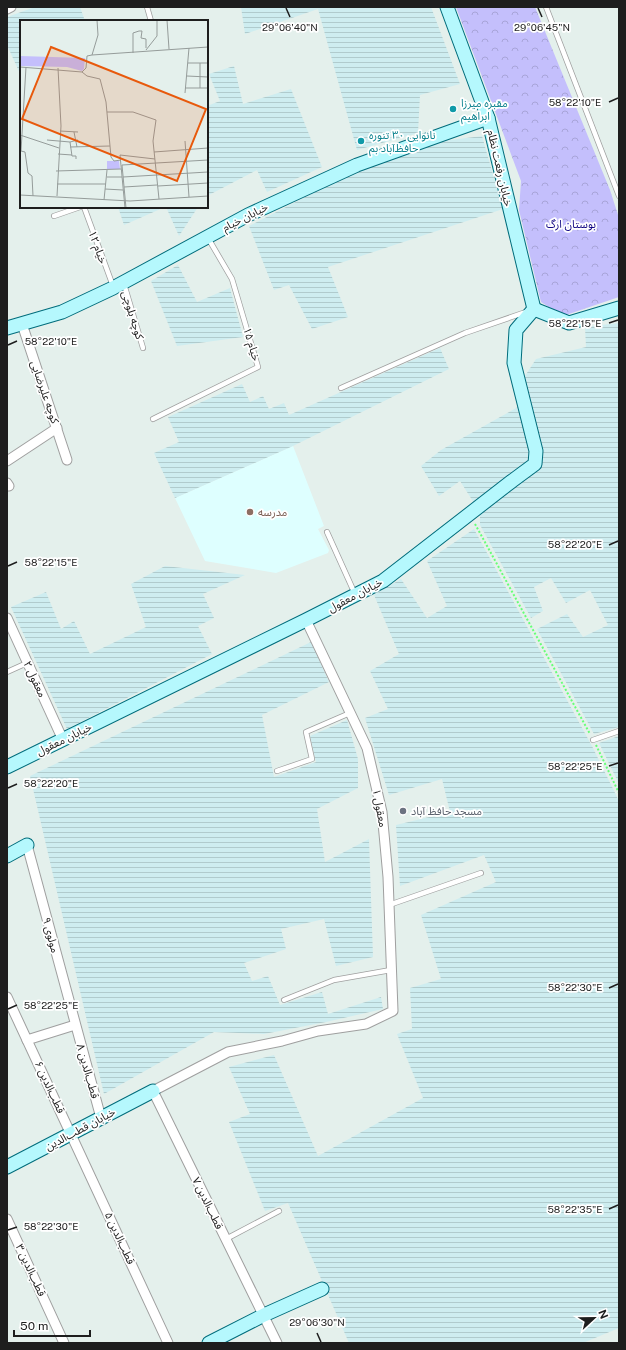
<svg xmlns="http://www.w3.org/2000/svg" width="626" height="1350" font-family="'Public Sans','Noto Sans Arabic',sans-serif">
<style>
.education{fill:#deffff}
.farmland{fill:url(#farmland-rules)}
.park{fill:url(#park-crowns)}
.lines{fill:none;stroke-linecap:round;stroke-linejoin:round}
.lane-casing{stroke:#9f9f9f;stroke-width:6}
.street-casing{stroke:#9f9f9f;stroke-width:11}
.secondary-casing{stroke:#006c7b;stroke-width:15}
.path{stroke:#6f7;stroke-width:2;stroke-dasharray:2 2;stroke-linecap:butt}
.lane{stroke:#fff;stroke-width:4.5}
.street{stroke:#fff;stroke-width:9}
.secondary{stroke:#b5f8fd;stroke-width:13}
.ticks{fill:none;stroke:#1e1e1e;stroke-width:1.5}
.culture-dot{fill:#0f9aa8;stroke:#fff;stroke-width:1.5}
.education-dot{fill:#8d6e63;stroke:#fff;stroke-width:1.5}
.worship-dot{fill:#6b7280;stroke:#fff;stroke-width:1.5}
.labels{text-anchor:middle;stroke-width:3.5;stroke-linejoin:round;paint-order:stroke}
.culture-label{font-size:11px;fill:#0d838f;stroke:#fff;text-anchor:start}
.street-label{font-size:11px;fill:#1e1e1e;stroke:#fff}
.park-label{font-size:11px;fill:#110683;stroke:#fff}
.education-label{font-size:11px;fill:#785e54;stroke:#fff;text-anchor:start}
.worship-label{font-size:11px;fill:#5b616d;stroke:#fff;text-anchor:start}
.inset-road{fill:none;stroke:#959c9a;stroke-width:1}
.view{fill:#e8590c;fill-opacity:0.15;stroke:#e8590c;stroke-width:2}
.inset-edge{fill:none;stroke:#1e1e1e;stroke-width:2}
.ticks-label{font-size:10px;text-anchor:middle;fill:#1e1e1e;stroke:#fff;stroke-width:3.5;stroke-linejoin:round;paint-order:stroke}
</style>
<defs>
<pattern id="farmland-rules" width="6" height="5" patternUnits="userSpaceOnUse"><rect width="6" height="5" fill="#ceedf0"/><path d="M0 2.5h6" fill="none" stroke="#b0cbcd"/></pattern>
<pattern id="park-crowns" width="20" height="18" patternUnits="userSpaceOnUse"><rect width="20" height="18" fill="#c4bffc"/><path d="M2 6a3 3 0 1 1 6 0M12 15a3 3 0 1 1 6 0" fill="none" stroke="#a8a4d8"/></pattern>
</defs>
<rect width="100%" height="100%" fill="#e4f0ec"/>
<path class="education" d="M293,446l31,80 -6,3 11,21 -1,3 -52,20 -71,-12 -30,-63z"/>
<g class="farmland">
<path d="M35,7h45l5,14h-64v55l-14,-31v-28z"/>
<path d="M241,7h190l29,77 -40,11 -2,38 -61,17 -39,-141 -73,25z"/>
<path d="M234,66l9,38 48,-15 31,78 -55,25 -10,-22 -50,26v-90l13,-5 -11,-27z"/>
<path d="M482,136l21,73 -175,58 20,50 -36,12 -23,-44 -15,5 -25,-64 99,-51 95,-34z"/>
<path d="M118,207h47l-41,18z"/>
<path d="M166,207h32l-19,29z"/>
<path d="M178,265l19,37 33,-14 13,49 -66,9 -26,-65z"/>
<path d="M619,323v404l-25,7 -57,-105 30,-15 16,23 25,-12 -18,-35 -24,13 -15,-25 -17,9 9,24 -12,7 -51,-93v-12l61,-46 1,-17 -16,-61 -1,-13 11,-17 50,-12 -1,-20z"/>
<path d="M440,348l9,21 -156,77 -118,52 -21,-45 25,-11 -11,-25 74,-33 8,18 13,-6 6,13 15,-6 5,12z"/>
<path d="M518,407l12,45 -1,9 -55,42 -14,-22 -21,15 -18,-30 20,-16z"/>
<path d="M474,529l119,219 26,53v527l-36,15h-234l-61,-140 -23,8 -36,-89 21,-8 -21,-47 45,-12 44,101 105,-58 -26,-64 15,-5 -2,-41 31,-9 -20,-64 75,-33 -12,-27 -84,31 -4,-61 54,-13 -8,-33 -53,16 -24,-77 23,-9 -18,-38 29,-17 -25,-59 27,-16 26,39 20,-12 -20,-45z"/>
<path d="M165,566l80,9 -42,19 11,24 -16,8 14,28 -145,75 -56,-122 35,-15 15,37 13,-8 16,33 56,-27 -15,-43z"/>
<path d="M311,642l18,40 -67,33 12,62 42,-15 -6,-26 37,-16 11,39v29l-41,21 8,53 44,-23 4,118 -37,9 -12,-47 -43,10 5,20 -42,14 8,18 16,-5 12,29 42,-13 6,22 53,-17 2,12 -57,13 -62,12 -50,-2 -110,62 -74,-318z"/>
<path d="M619,736v48l-20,-41z"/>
</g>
<path class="park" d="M456,7h79l75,183 9,28v79l-56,19 -22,-14 -22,-92 2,-29z"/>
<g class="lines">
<defs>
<g id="lane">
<path d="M147,7l4,14"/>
<path d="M546,7l73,189"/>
<path d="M84,207l29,79"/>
<path d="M54,216l26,-9"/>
<path d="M124,284l19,64"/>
<path d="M341,388l124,-55 61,-21"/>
<path d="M153,419l105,-52 -26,-88 -24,-41"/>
<path d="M327,532l28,62"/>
<path d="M7,672l20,-9"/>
<path d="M593,740l26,-9"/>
<path d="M277,771l35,-12 -6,-27 44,-19"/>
<path d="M389,905l92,-32"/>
<path d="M284,1000l50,-20 57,-10"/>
<path d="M226,1239l53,-28"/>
</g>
<g id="street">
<path d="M7,9l4,-2"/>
<path d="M22,324l45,136"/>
<path d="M7,461l50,-33"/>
<path d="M7,483l2,3"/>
<path d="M7,618l56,122"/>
<path d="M27,845l74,273"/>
<path d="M7,997l161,346"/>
<path d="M27,1040l48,-15"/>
<path d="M7,1219l57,124"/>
<path d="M277,1343l-124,-252 75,-39 54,-11 36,-10 48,-7 27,-13 -5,-134 -6,-65 -15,-64 -61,-128"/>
</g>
<g id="secondary">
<path d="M447,7l41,111 46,191"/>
<path d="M534,309l35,14 50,-15"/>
<path d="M7,328l55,-16 51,-24 135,-73 109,-50 131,-47"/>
<path d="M7,767l299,-147 77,-39 129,-100 23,-17 1,-13 -22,-88 2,-33 18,-21"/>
<path d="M7,856l20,-11"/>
<path d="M7,1167l146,-76"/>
<path d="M209,1343l55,-28 58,-26"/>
</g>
</defs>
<use href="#lane" class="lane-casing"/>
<use href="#street" class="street-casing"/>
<use href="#secondary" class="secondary-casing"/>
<g class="path">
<path d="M475,524l115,210"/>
<path d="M596,745l23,48"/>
</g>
<use href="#lane" class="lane"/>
<use href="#street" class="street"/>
<use href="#secondary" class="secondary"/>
</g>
<path class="ticks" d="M286,8l4,9M538,8l4,9M609,102l9,-4M609,323l9,-3M8,345l9,-4M609,545l9,-4M8,566l9,-4M609,766l9,-3M8,788l9,-4M609,988l9,-4M8,1009l9,-4M609,1209l9,-4M8,1230l9,-3M317,1333l4,9"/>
<g class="culture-dot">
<circle cx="453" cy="109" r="4"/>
<circle cx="361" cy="141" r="4"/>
</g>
<circle class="education-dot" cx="250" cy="512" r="4"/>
<circle class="worship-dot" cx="403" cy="811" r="4"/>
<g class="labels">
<g class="culture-label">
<text x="461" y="107">مقبره میرزا<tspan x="461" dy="13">ابراهیم</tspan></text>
<text x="369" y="139">نانوایی ۳۰ تنوره<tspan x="369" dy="13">حافظ‌آباد بم</tspan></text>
</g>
<g class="street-label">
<text transform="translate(500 168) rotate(77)" y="4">خیابان رفعت نظام</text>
<text transform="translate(245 217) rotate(-27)" y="4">خیابان خیام</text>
<text transform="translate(98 247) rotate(70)" y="4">خیام ۱۲</text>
<text transform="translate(133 315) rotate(73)" y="4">کوچه بلوچی</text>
<text transform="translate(252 344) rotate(73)" y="4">خیام ۱۵</text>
<text transform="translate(45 392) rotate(71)" y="4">کوچه علیرضایی</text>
<text transform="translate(355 595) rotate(-28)" y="4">خیابان معقول</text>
<text transform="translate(35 679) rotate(65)" y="4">معقول ۲</text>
<text transform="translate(64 739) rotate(-26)" y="4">خیابان معقول</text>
<text transform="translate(380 808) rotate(80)" y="4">معقول ۱</text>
<text transform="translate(51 935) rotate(75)" y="4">مولوی ۹</text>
<text transform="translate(88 1071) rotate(74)" y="4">قطب‌الدین ۸</text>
<text transform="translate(50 1087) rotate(65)" y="4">قطب‌الدین ۶</text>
<text transform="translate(80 1129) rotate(-28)" y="4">خیابان قطب‌الدین</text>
<text transform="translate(208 1203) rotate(64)" y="4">قطب‌الدین ۷</text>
<text transform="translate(120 1238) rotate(65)" y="4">قطب‌الدین ۵</text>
<text transform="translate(31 1270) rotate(65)" y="4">قطب‌الدین ۳</text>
</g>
<g class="park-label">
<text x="571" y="228">بوستان ارگ</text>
</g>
<g class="education-label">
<text x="258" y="516">مدرسه</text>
</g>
<g class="worship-label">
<text x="411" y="815">مسجد حافظ آباد</text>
</g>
</g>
<g transform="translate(20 20)">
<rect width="188" height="188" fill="#e4f0ec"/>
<path d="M0,36l65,2 -1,11 -2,2 -15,-4 -47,-1zM87,141h12l1,8h-13z" fill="#c4bffc"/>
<path class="inset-road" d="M147,0l2,29M119,11h3l-1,7 5,1v9M126,30l11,-14v-16M113,33v-20l6,-2M72,35l6,-20 -1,-15M168,43h20M180,43v25M0,47l62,5M62,52l4,-4 1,-12 5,-1 116,-8M62,52l5,4 13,3 6,23 5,55 3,4 7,-1M167,56l21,1M165,68h23M165,73l4,-45M87,92h26l23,8 -3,21 6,58M40,111l18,1M54,112l3,15M0,115l39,13M27,120l23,2 8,-2M165,121l4,56M50,122l2,14h4v3M50,127l40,-1M1,131l5,-84M1,131l4,1 3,21 4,3 1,20M134,132l54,-4M38,134l14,1M102,145l86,-5M102,145l4,43M36,151l65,-2M87,157h15M103,157l85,-5M37,164h49M138,166l50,-3M104,167l33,-2M85,169l18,1M0,175l110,6 78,-5M37,176l4,-70 -3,-58M84,180l3,-30M105,188l-5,-53 35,4"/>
<path class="view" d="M31,27l155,62 -29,72 -155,-62z"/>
<rect width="188" height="188" class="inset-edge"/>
</g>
<g class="ticks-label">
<text x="290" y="31">29°06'40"N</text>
<text x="542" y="31">29°06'45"N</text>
<text x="575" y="106">58°22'10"E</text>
<text x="575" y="327">58°22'15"E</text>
<text x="51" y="345">58°22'10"E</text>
<text x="575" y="548">58°22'20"E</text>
<text x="51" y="566">58°22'15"E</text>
<text x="575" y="770">58°22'25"E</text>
<text x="51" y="787">58°22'20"E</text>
<text x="575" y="991">58°22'30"E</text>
<text x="51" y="1009">58°22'25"E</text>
<text x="575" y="1213">58°22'35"E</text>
<text x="51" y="1230">58°22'30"E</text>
<text x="317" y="1326">29°06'30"N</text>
</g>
<rect width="626" height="1350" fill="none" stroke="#1e1e1e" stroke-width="16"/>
<g transform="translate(594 1318) rotate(68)" stroke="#ffffff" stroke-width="3" paint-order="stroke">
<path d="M0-3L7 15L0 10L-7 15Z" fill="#1e1e1e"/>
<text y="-6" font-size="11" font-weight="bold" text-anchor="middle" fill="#1e1e1e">N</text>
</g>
<path d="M14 1330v6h76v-6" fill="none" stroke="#1e1e1e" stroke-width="2"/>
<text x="20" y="1330" font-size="12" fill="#1e1e1e" stroke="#ffffff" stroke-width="3" paint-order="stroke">50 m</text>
</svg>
